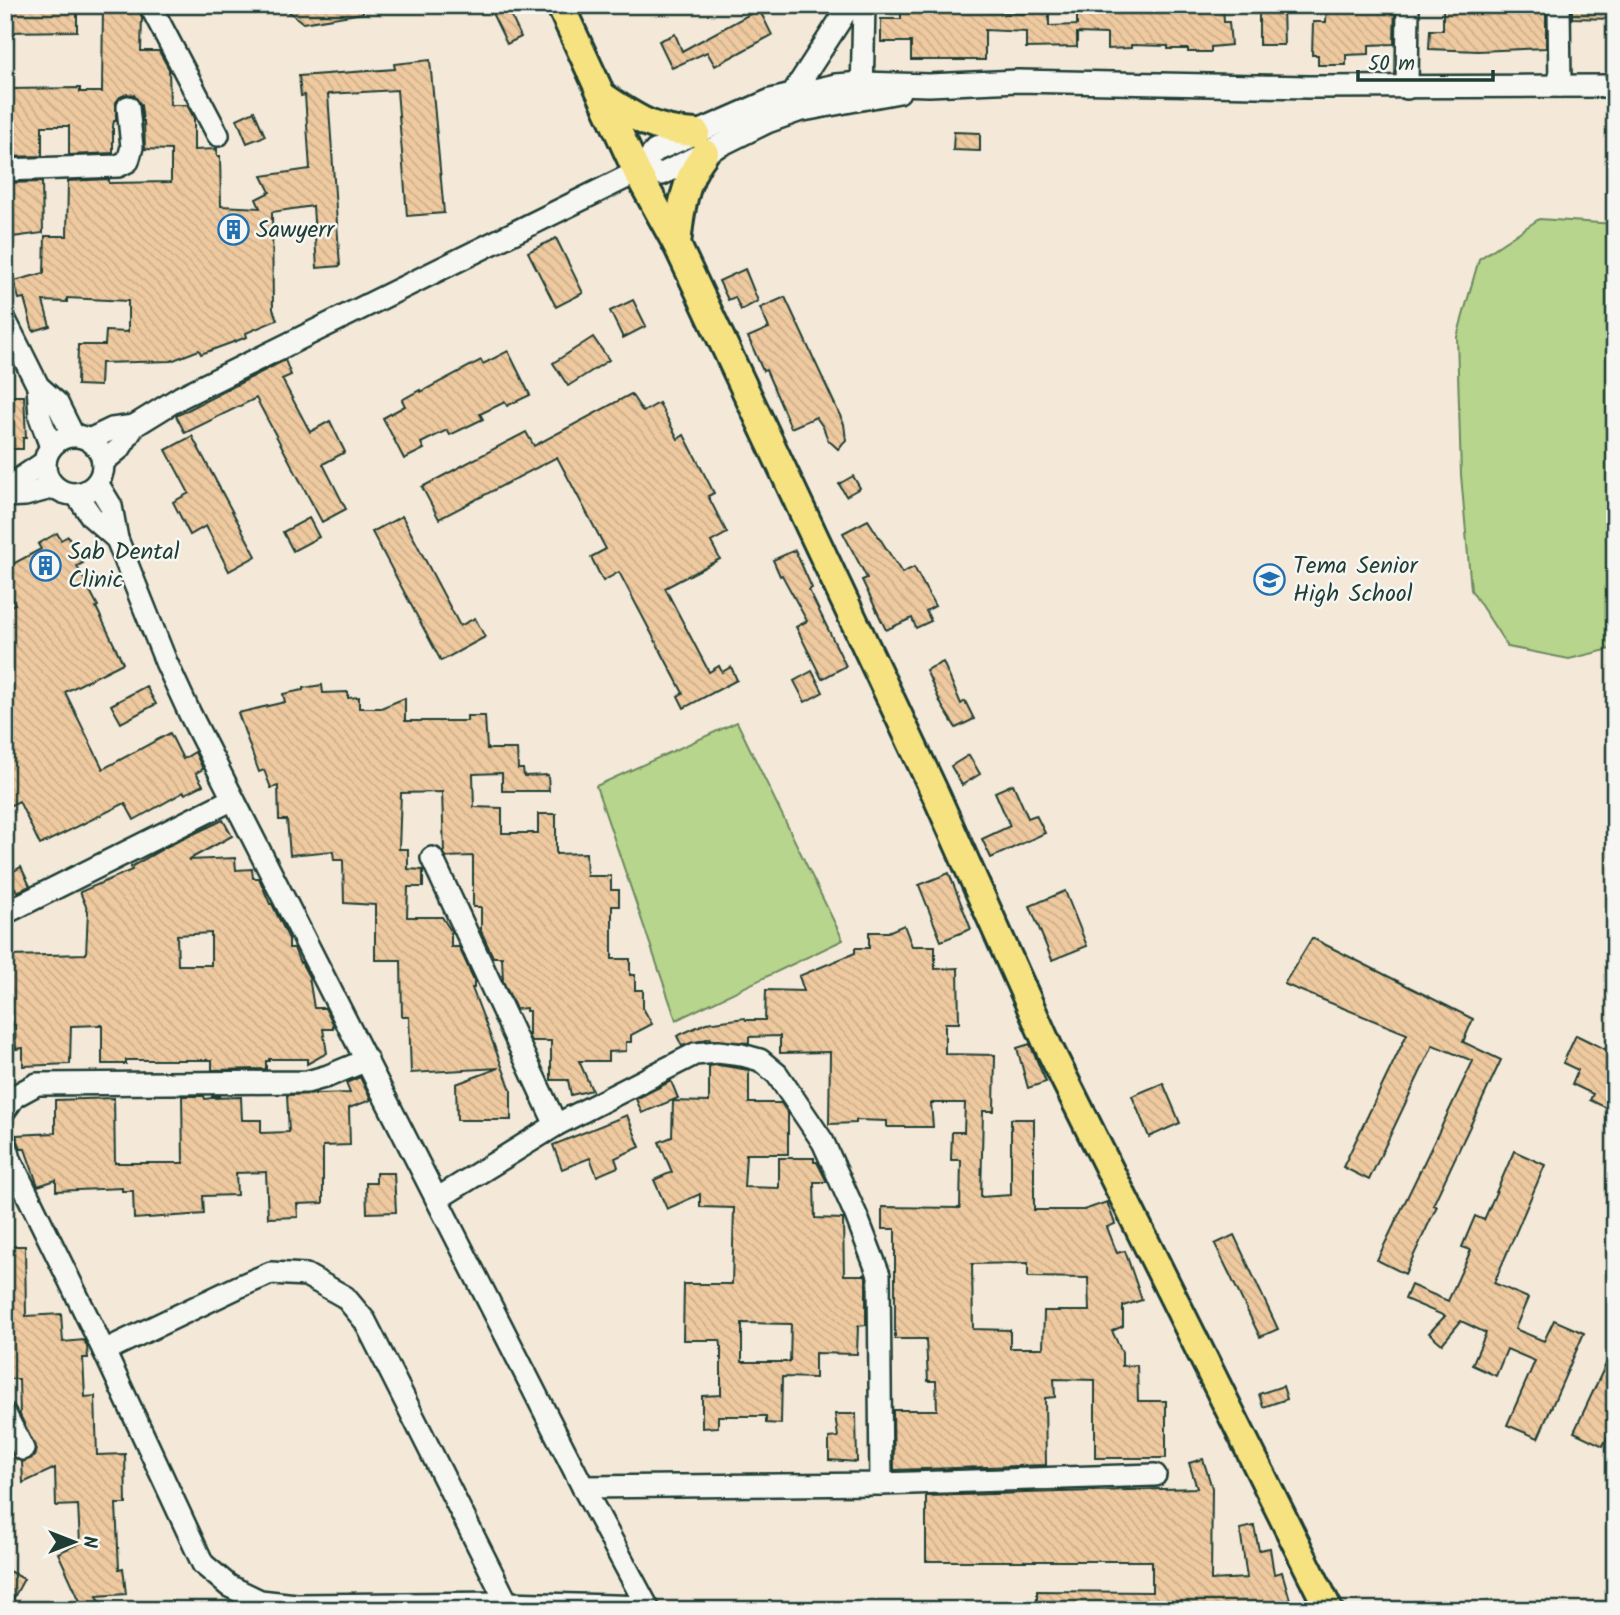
<svg xmlns="http://www.w3.org/2000/svg" width="1620" height="1615" font-family="Kalam,sans-serif">
<style>
.pitch{fill:#b8d58d;stroke:#6c8960;stroke-width:2}
.building{fill:url(#building-back-hatch);stroke:#1f3d34;stroke-width:2;fill-rule:evenodd}
.lines{fill:none;stroke-linecap:round;stroke-linejoin:round}
.minor-casing{stroke:#1f3d34;stroke-width:26}
.major-casing{stroke:#1f3d34;stroke-width:32}
.minor{stroke:#f6f6f2;stroke-width:21}
.major{stroke:#f6e281;stroke-width:26}
.labels{text-anchor:middle;stroke-width:5;stroke-linejoin:round;paint-order:stroke}
.poi-label{font-size:24px;fill:#1f3d34;stroke:#f6f6f2;text-anchor:start}
</style>
<defs>
<pattern id="building-back-hatch" width="6" height="6" patternUnits="userSpaceOnUse" patternTransform="scale(1.75)"><rect width="6" height="6" fill="#efcaa0"/><path d="M-1 5l2 2M0 0l6 6M5-1l2 2" fill="none" stroke="#ccae8a"/></pattern>
</defs>
<rect width="100%" height="100%" fill="#f4e9d9"/>
<filter id="ink" filterUnits="userSpaceOnUse"><feTurbulence type="fractalNoise" baseFrequency=".0143" numOctaves="2"/><feDisplacementMap in="SourceGraphic" scale="14" xChannelSelector="R" yChannelSelector="G"/><feConvolveMatrix kernelMatrix="1 2 1 2 8 2 1 2 1" color-interpolation-filters="sRGB"/></filter>
<g filter="url(#ink)">
<g class="pitch">
<path d="M1539,219l76,5v424l-46,11 -61,-12 -37,-57 -10,-115 -4,-138 22,-78z"/>
<path d="M737,722l106,218 -167,80 -80,-234z"/>
</g>
<g class="building">
<path d="M5,5h68v3h4v23l-72,1z"/>
<path d="M103,5h34l5,13 -1,33h18l10,18 1,36h17l7,13v32l23,-1v7h3l1,50 39,2 -4,-9 14,-7 -8,-16 48,-7 -5,-74 -4,1 -2,-20 96,-7 -1,-5 36,-4 14,153 -37,3 -10,-126 -69,4 12,172 -23,2 -4,-62 -41,6 1,97 4,11 -31,13 1,4 -46,17 -2,-4 -28,11 -70,2 -1,23 -23,-1 1,-40h27l1,-14 22,1v-31l-61,-3v4l-24,-1 7,25 -17,5 -9,-33 -5,1 -5,-18 30,-8 1,-37h22l1,-55 41,-2v4l62,-1v-32l-26,-1 -1,-28h-1l-2,-16 -7,-10 -7,-1 -7,3 -4,5v19h-2l-1,5v27l-44,2v-29h-27v30l-37,1v-62l3,-1 1,-5 71,-1v4h22z"/>
<path d="M281,5h81l1,8 -60,10z"/>
<path d="M503,5h3l15,32 -14,7 -16,-33z"/>
<path d="M946,5h21l-1,5 61,4v-9h22v21l28,-1v-20h146l1,17h5l2,23 -20,2v5h-23v-3h-20v-3l-37,-1v3l-24,1v-15l-30,-1v14l-51,1v-16l-41,-2v30h-74v-18h-30v-23h20v-6h45z"/>
<path d="M1259,5h24l1,40h-25z"/>
<path d="M1327,5h68l-1,39 -25,1v9l-23,1v10h-28v-10h-6l1,-33h13z"/>
<path d="M1443,5h103v43l-68,3 -49,-2 1,-19h13z"/>
<path d="M1572,5h43v14l-43,-1z"/>
<path d="M759,9l13,26 -57,31 -8,-14 -35,16 -13,-27 16,-7 7,17z"/>
<path d="M254,111l11,25 -18,7 -10,-24z"/>
<path d="M954,132l26,1v18l-27,-1z"/>
<path d="M42,182l1,51 -38,5v-55z"/>
<path d="M556,238l27,55 -27,14 -28,-55z"/>
<path d="M745,269l13,32 -17,9 -6,-13 -7,3 -9,-19z"/>
<path d="M785,297l59,127 2,16 -8,9 -10,-9 -5,-13 -7,-10 -25,11 -25,-58 -3,1 -15,-34 21,-9 -9,-20z"/>
<path d="M633,300l13,26 -23,12 -13,-27z"/>
<path d="M593,337l16,23 -41,26 -15,-23z"/>
<path d="M508,351l22,44 -23,11 -2,-4 -25,12 3,5 -33,16 -3,-5 -26,13 3,6 -20,10 -21,-41 22,-12 -3,-6 18,-10 1,2 60,-32 2,4z"/>
<path d="M285,360l6,15 -9,4 28,53 20,-11 15,31 -22,12 23,45 -24,13 -66,-124 -71,35 -9,-17z"/>
<path d="M631,394l12,18 16,-9 19,36 6,-4 30,58 -6,3 19,37 -16,9 9,17 -55,29 44,84 10,-6 3,6 9,-5 6,13 -53,28 -6,-12 5,-3 -64,-121 -16,9 -12,-24 15,-8 -49,-92 -118,62 -17,-32 104,-55 8,14z"/>
<path d="M5,396h19l2,42h-3v11h-18z"/>
<path d="M192,436l64,120 -27,15 -23,-45 -16,9 -17,-33 16,-9 -23,-43z"/>
<path d="M853,476l7,12 -14,8 -7,-12z"/>
<path d="M402,516l58,110 15,-8 10,19 -44,24 -69,-129z"/>
<path d="M309,518l10,19 -26,14 -10,-19z"/>
<path d="M868,520l34,53 12,-6 21,39 -9,5 5,10 -15,7 -4,-10 -26,12 -24,-50 5,-2 -24,-45z"/>
<path d="M57,533l4,7 7,-4 15,27 -6,3 21,40 -2,1 27,56 -58,29 38,77 67,-36 13,26 12,-7 8,17 -7,4 7,12 -18,9 -1,-2 -50,28 -9,-17 -85,42 -21,-44 -14,7v-200l10,-4 -10,-17v-19l36,-19 -3,-5z"/>
<path d="M795,550l17,38 -3,2 37,76 -24,13 -26,-52 11,-6 -25,-46 -2,1 -7,-16z"/>
<path d="M943,662l18,42 4,-3 9,18 -18,9 -14,-22 -16,-36z"/>
<path d="M812,671l11,21 -18,10 -11,-21z"/>
<path d="M322,685l1,8 25,-1v6l11,-1v11h22l24,-10v23h62v-5h18l2,33h30l1,20h5l1,7 24,-1 1,16h-47v-18l-29,1 1,33 28,1v25h36v-19h18v40l30,-1 1,23h24v14h8v16h-7v53h18v16h5v15h8v18l9,16 -21,11v7h-5v9l-18,1v9h-29l13,29 -21,5 -3,-15h-17v-39h-20l-2,-4v-26h-3v-3l-10,1 -13,-28 -1,-24h-9l-12,-26v-24h-8v-51l-27,1 -2,-4 -2,-61 -41,1 -2,56h9v20l15,1v17h-15l-1,30h35l9,14v16h8l15,33v8h-2l39,102v30h-54l-1,-36 43,-16 -88,5 -2,-56h-7l-1,-57h-26v-55l-31,-2 -1,-43h-9l-1,-9 -43,4 -3,-35h-8l-1,-34 -7,2 -7,-18 -5,2 -21,-59 47,-11 -2,-8 20,-4v-2z"/>
<path d="M146,686l10,18 -35,19 -10,-18z"/>
<path d="M969,755l11,19 -18,11 -11,-19z"/>
<path d="M1013,784l15,34 8,-3 9,18 -54,25 -9,-19 28,-13 -15,-34z"/>
<path d="M223,820l9,16 -44,24 47,-2 1,12 16,-1 1,9h6l11,26h2l17,35v9h5l6,15 1,-1 8,15 5,31h11l8,16v5h-10l4,24 -20,11v-5h-38v2h-3v8l-54,1v-10h-86v4h-24v-39l-31,1 -1,38 -47,2v-18l-7,1 -1,-24h-3l-2,-69 76,-2 2,-43 -8,-19 52,-22 -1,-3 37,-21zM211,933v32h-33l-1,-30z"/>
<path d="M21,867l9,19 -13,6 -2,-4 -10,8v-20z"/>
<path d="M949,873l22,56 -30,12 -22,-56z"/>
<path d="M1065,891l22,55 -35,14 -22,-54z"/>
<path d="M904,925l8,21h23v23l23,-1 1,55h-14v31l50,1 -1,56h-11l-2,86 30,-2v-76h23v91h50l23,-8 8,22 -8,3 10,26 8,-2 17,49 -19,6v20l-11,5 10,21v14l15,-1 1,36h28v57h-71v-78l-41,-1 1,18 -10,1 1,67 -152,5 -1,-60h44l-1,-29h-8l-2,-42h-31v-110h-13v-22l78,1 1,-48h-10l1,-28h12l1,-29h-34l2,24h-46v-6l-31,-1v3l-27,1 1,-72 -50,1v-17l-31,1v6l-39,-3v-2l-28,8 -5,-10 29,-13 39,-5 1,2h19l1,-30 38,1 -5,-15 56,-23v-5h14v-16h19zM1028,1263v14l60,1 1,33h-45l-1,37h-33v-18l-37,-1 -1,-65z"/>
<path d="M1312,938l161,81 -10,23 38,18 -68,145 4,1 -32,68 -28,-14 96,-199 -40,-16 -64,135 -26,-13 64,-133 -123,-50z"/>
<path d="M1576,1035l39,19v58l-25,-12 3,-6 -21,-10 6,-14 -15,-7z"/>
<path d="M1030,1044l16,38 -18,6 -11,-40z"/>
<path d="M718,1065l31,5v33h32l7,10v41h-42l-2,33 35,1v-30h35v4h3l10,20h-13l1,36 28,1 1,56h21l1,2v48l-8,1 -1,28 -42,-1v25l-33,-1 -1,47 -15,-1v-7h-48v11l-16,1v-32l19,-1v-50l-1,-5h-37l1,-56h48l2,-76 -34,-1v-13l-33,15 -13,-29 18,-8 -13,-30 13,-5 1,-36 36,1v-36zM742,1323l49,1 -1,38h-48z"/>
<path d="M360,1077l11,23 -22,8 1,37 -27,1v57l-26,1 1,13 -30,1 -2,-46 -30,1 1,22 -34,1 1,18 -70,5 -1,-28h-11v-3l-66,3v-11l-18,6 -13,-37h-4l-5,-14 39,-2v-33l59,-2 1,65h68l-1,-67h22l1,3 7,-1v-2h8l-7,2 28,-1 1,23h19v13l28,-1 -2,-37 63,-2 -4,-10z"/>
<path d="M671,1081l7,17 -36,15 -6,-14z"/>
<path d="M1163,1083l17,40 -31,14 -17,-41z"/>
<path d="M627,1115l13,32 -25,11 3,9 -21,9 -7,-18 -28,11 -9,-24z"/>
<path d="M1514,1151l31,14 -51,118 34,15 -13,31 29,12 10,-21 30,13 -46,105 -31,-13 28,-64 -28,-12 -11,27 -24,-11 14,-32 -25,-12 -19,23 -13,-11 16,-17 -40,-17 6,-14 37,16 23,-51 -9,-3 13,-31 9,4z"/>
<path d="M376,1173h18l2,39 -29,1 -1,-30h10z"/>
<path d="M1234,1235l44,94 -18,8 -45,-93z"/>
<path d="M5,1246h20l1,70 35,-2 2,28 21,-2 3,6 1,12h-5l2,39 10,-1 2,59 28,-1 1,50h-10l3,65 4,-1 3,26 -29,2 7,14h-20l-26,-57 22,-10 -2,-38 -22,1 -1,-38 -32,15 -1,-21 12,-5 2,-8 -16,-34 -1,-36h-14z"/>
<path d="M1615,1345v77l-12,24 -29,-14z"/>
<path d="M1283,1386l4,13 -24,8 -4,-13z"/>
<path d="M835,1414h21l1,48 -28,-2v-22l9,-1z"/>
<path d="M1203,1459l9,29 -1,92 36,-2 -7,-49 14,-3 5,24 11,-2 4,26 8,-2 11,38h-256v-19l115,1v-31h-226v-65l271,-8 -8,-25z"/>
<path d="M5,1569l19,10 -17,31h-2z"/>
</g>
<g class="lines">
<defs>
<g id="minor">
<path d="M150,5l68,130"/>
<path d="M1559,5l1,81"/>
<path d="M1407,88l1,-83"/>
<path d="M793,93l57,-88"/>
<path d="M862,94l2,-89"/>
<path d="M5,170l113,-4 10,-5 4,-14 -4,-40"/>
<path d="M637,172l25,2 105,-52 31,-11 101,-19"/>
<path d="M5,320l33,66 19,17 16,32"/>
<path d="M38,386l2,31 11,30"/>
<circle cx="74" cy="465" r="29"/>
<path d="M89,440l23,-11 22,-3"/>
<path d="M103,462l17,-14 14,-22 47,-29 456,-225 18,-21 116,-51 65,-15 26,-2 67,2 89,-4 289,6 308,-1"/>
<path d="M97,483l14,23 6,33 49,123 24,52 393,773 66,123"/>
<path d="M76,494l16,23 25,22"/>
<path d="M6,495l15,-17 24,-16"/>
<path d="M5,496l20,-1 30,-8"/>
<path d="M432,858l124,267"/>
<path d="M5,913l228,-114"/>
<path d="M5,1110l10,-14 22,-12 270,-2 21,-6 39,-16"/>
<path d="M5,1141l5,18 94,192 99,213 26,22 31,15 36,4 211,-2 140,4"/>
<path d="M437,1199l119,-74 139,-71 23,-2 24,3 18,5 17,14 46,68 33,73 23,60 2,209"/>
<path d="M104,1351l134,-64 33,-14 35,2 39,22 20,24 142,282"/>
<path d="M5,1414l18,35"/>
<path d="M583,1487l298,-3 274,-9"/>
</g>
<g id="major">
<path d="M560,5l77,167 40,73 258,548 114,255 280,562"/>
<path d="M603,96c34,23 51,35 93,37"/>
<path d="M677,245c3,-32 7,-66 28,-92"/>
</g>
</defs>
<use href="#minor" class="minor-casing"/>
<use href="#major" class="major-casing"/>
<use href="#minor" class="minor"/>
<use href="#major" class="major"/>
</g>
</g>
<defs>
<symbol id="building-ring" viewBox="-11 -11 22 22"><circle r="9.5" fill="#f6f6f2" stroke="#1f6fb2" stroke-width="1.5"/><path d="M-4-6H4V6H1V3H-1V6H-4ZM-2.5-4.3h1.7v1.8h-1.7ZM.8-4.3h1.7v1.8H.8ZM-2.5-1h1.7V.8h-1.7ZM.8-1h1.7V.8H.8Z" fill="#1f6fb2"/></symbol>
<symbol id="school-ring" viewBox="-11 -11 22 22"><circle r="9.5" fill="#f6f6f2" stroke="#1f6fb2" stroke-width="1.5"/><path d="M0-5L7-2L0 1L-7-2ZM-4 1L0 2.5L4 1V4Q0 6-4 4Z" fill="#1f6fb2"/></symbol>
</defs>
<g fill-rule="evenodd">
<use href="#building-ring" x="216" y="212" width="35" height="35"/>
<use href="#building-ring" x="28" y="548" width="35" height="35"/>
<use href="#school-ring" x="1252" y="562" width="35" height="35"/>
</g>
<g class="labels">
<g class="poi-label">
<text x="256" y="237">Sawyerr</text>
<text x="68" y="559">Sab Dental<tspan x="68" dy="28">Clinic</tspan></text>
<text x="1293" y="573">Tema Senior<tspan x="1293" dy="28">High School</tspan></text>
</g>
</g>
<rect width="1620" height="1615" fill="none" stroke="#f6f6f2" stroke-width="28"/>
<rect x="14" y="14" width="1592" height="1587" fill="none" stroke="#1f3d34" stroke-width="2.5" filter="url(#ink)"/>
<g transform="translate(74 1542) rotate(90)" stroke="#f6f6f2" stroke-width="5" paint-order="stroke">
<path d="M0-5L12 26L0 18L-12 26Z" fill="#1f3d34"/>
<text y="-10" font-size="19" font-weight="bold" text-anchor="middle" fill="#1f3d34">N</text>
</g>
<path d="M1358 70v10h135v-10" fill="none" stroke="#1f3d34" stroke-width="3.5"/>
<text x="1368" y="70" font-size="21" fill="#1f3d34" stroke="#f6f6f2" stroke-width="5" paint-order="stroke">50 m</text>
</svg>
